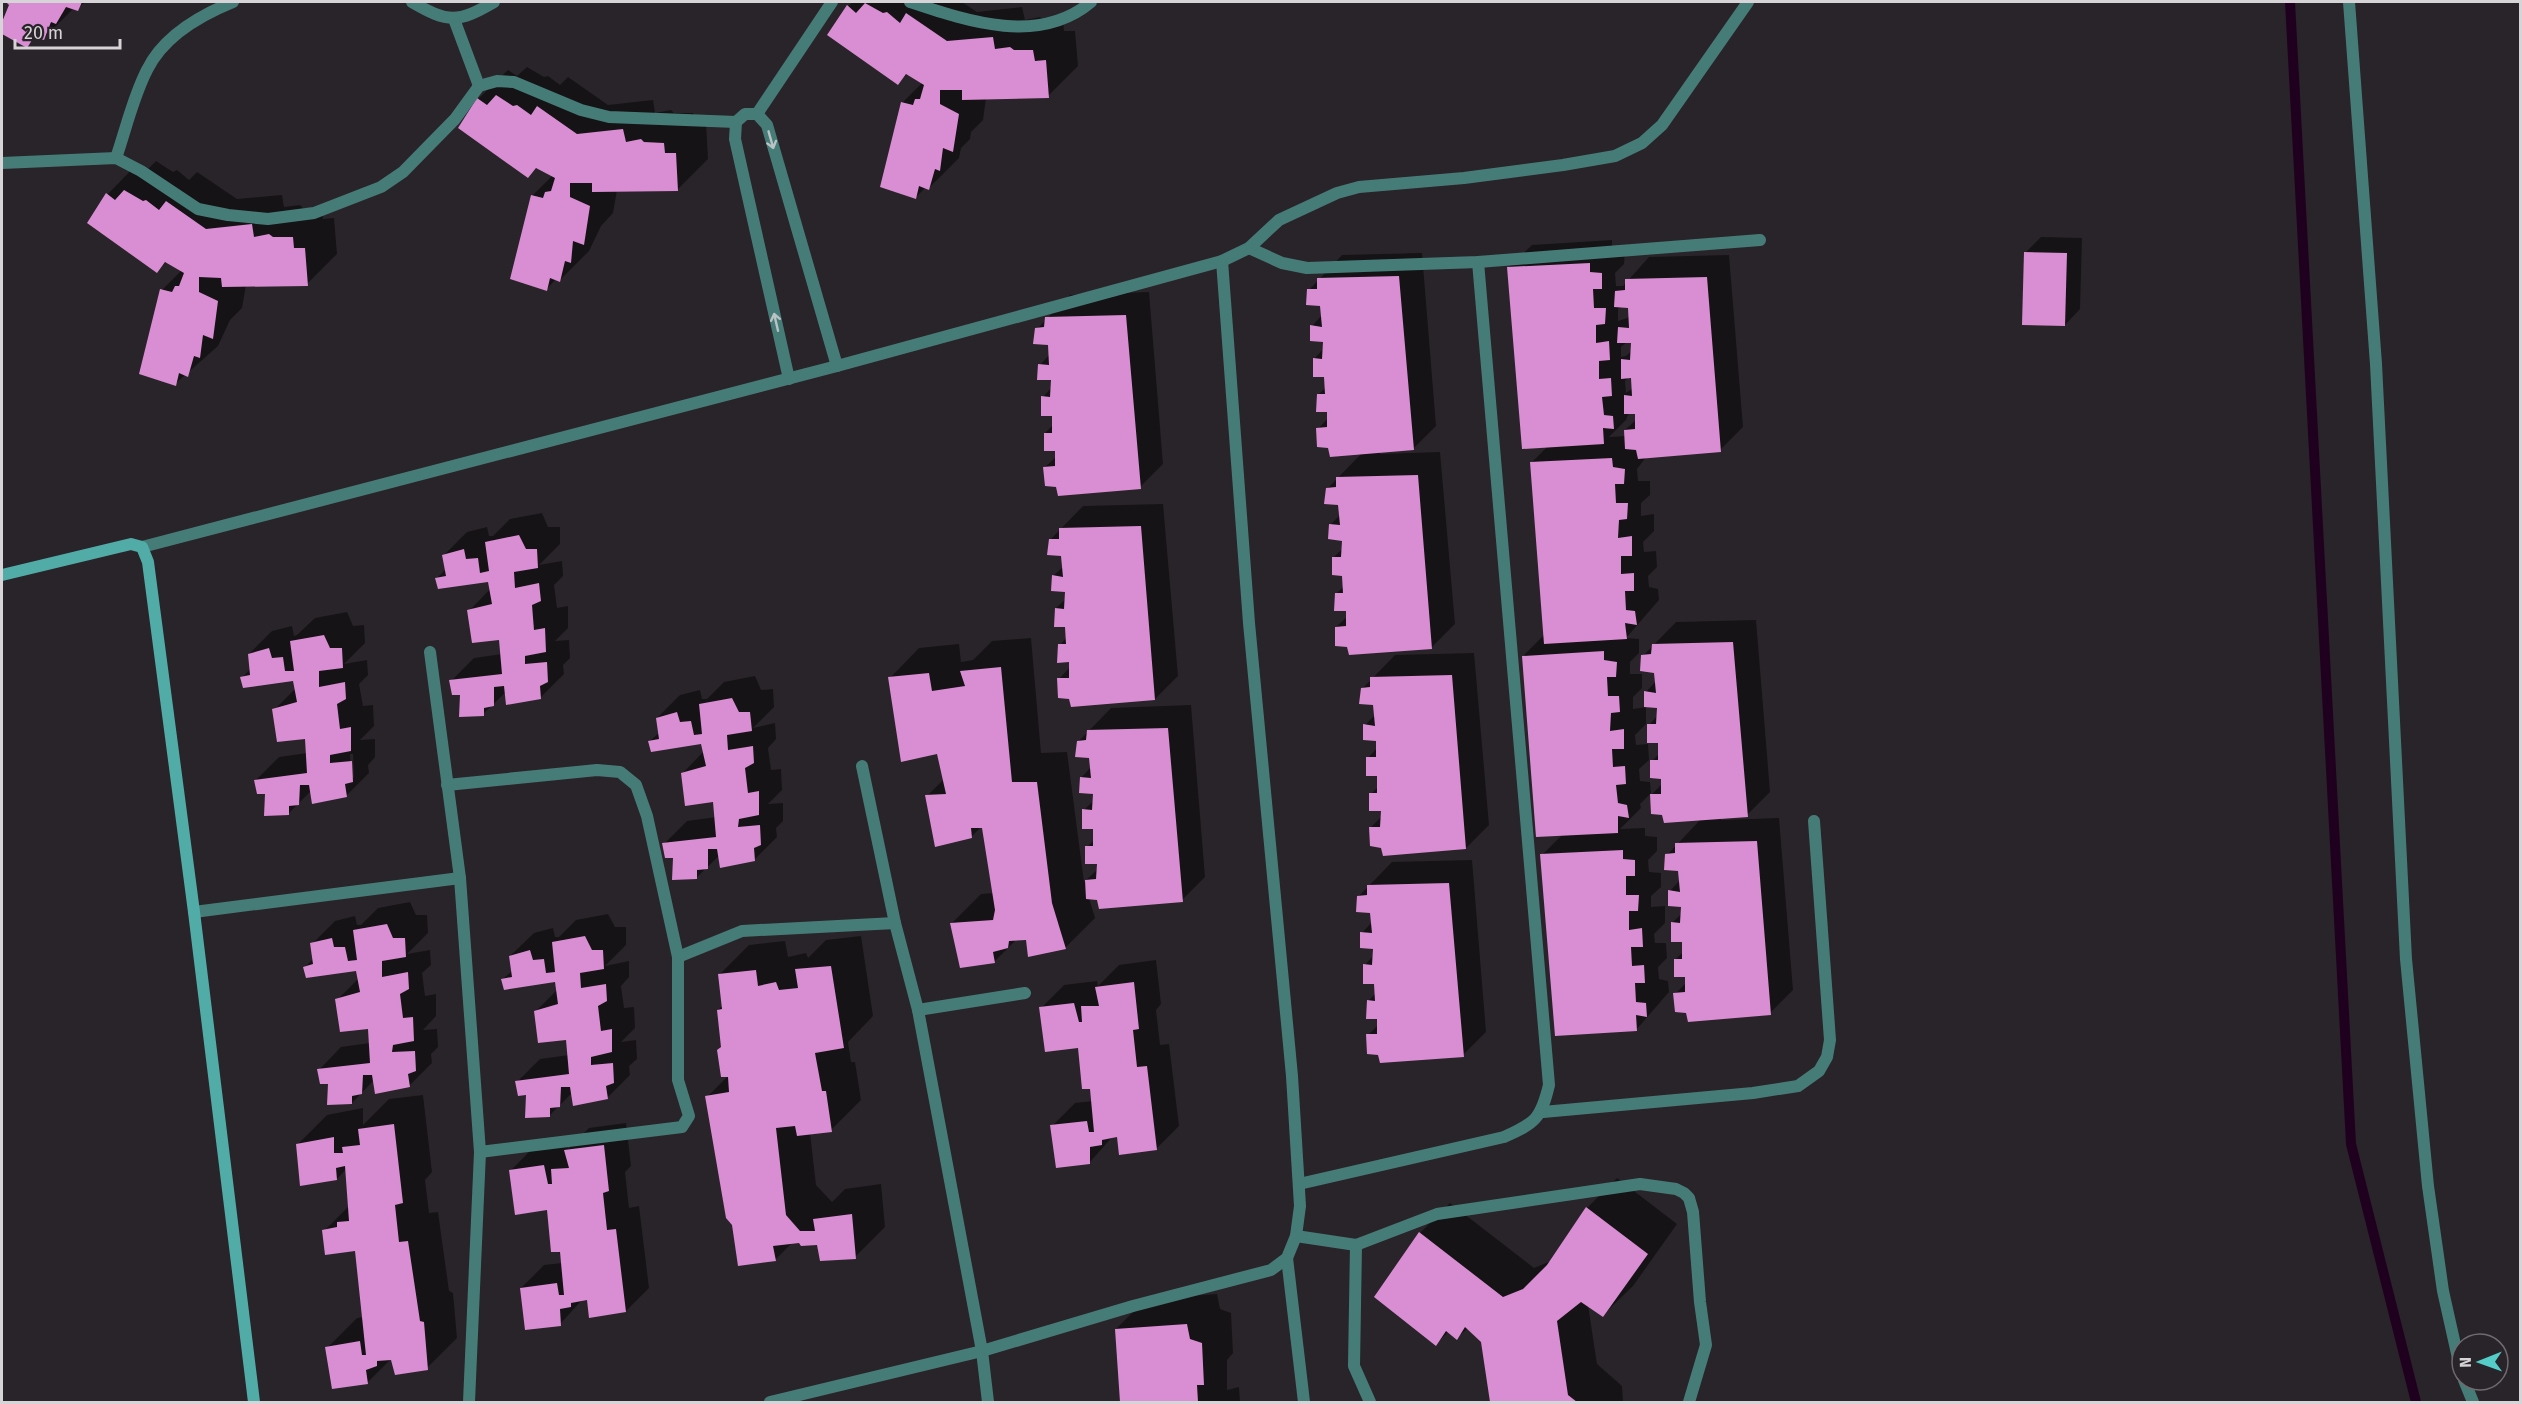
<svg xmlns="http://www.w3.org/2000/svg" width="2522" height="1404" font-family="'Fira Sans',sans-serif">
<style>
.shadow{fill:#0007;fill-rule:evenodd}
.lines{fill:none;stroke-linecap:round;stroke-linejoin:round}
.stream{stroke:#20001f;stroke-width:10}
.building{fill:#d98dd3}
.lane{stroke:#467c78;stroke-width:12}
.street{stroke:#467c78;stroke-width:12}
.secondary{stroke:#51aca8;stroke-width:12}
.oneway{stroke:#bac2c4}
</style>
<rect width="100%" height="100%" fill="#292429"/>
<g class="shadow">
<path d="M85,2l-8,7 -3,-1 -30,30 -7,-2 -10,10 -25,-14v-7l9,-21 -3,-2z"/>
<path d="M853,2h109l15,10 45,-5 3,13 15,-3 4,3 19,1 1,10h11l3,35 -30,30 -62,2 -3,22 -12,12 -1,7 -9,9 -2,10 -30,30 -3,-1 -10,10 -14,-94 21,-21 -16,-8 -9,9 -50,-77z"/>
<path d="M527,67l17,10 4,-1 12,9 8,-8 40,28 45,-5 2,13 16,-3 3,3h19l2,11 11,-1 2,36 -30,30 -61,1 -4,23 -12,13 -12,25 -30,30 -3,-2 -10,11 -34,-12 21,-83 20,-20 -15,-8 -10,9 -50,-77 30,-29 9,6z"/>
<path d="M156,161l17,11 4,-2 12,10 8,-8 40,27 45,-4 2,12 16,-2 3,3h19l1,11 11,-1 3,36 -30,30 -61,1 -4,23 -12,12 -12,26 -43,38 -13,-94 20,-20 -15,-9 -10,10 -68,-49 19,-28 29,-30 9,7z"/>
<path d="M2041,237l41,1 -2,71 -15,16 -40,-72z"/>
<path d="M1612,240v9l13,2 -1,13 -9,9 1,13h7l26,-29 80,-2 14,172 -23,23 -73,6 -10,13 1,12h12v14l-9,8v13l13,-2v17l-11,11 1,10 12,-1 1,16 -9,9 1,11 9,2 1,11 -33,38 13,1v14l-9,9v12h12v14l-9,9v12l13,-2v-15l10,-11 -1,-10 -12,-15 33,-34 80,-2 14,172 -23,23 -26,2v3l58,-2 14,172 -23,23 -83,-1 -12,-18 12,-12v-6l-12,-16 8,-8v-12l-11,-17 10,-10 1,-8 -13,-14 10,-11 -1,-10 -12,-15 34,-36 -38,-6 -12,-18 12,-12v-6l-11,-16 8,-8 -1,-11 -10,-17 9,-10 1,-8 -13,-1v18l-11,11 1,10 12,-1 1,16 -10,9 1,12 10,1 1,11 -11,11 1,4 -21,21 25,-1v8l12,1v14l-9,9 1,12 12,1v14l-10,9v11l14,-1v17l-11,11 1,9h11l1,15 -9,9 1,12 9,2 1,11 -33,38 -94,-175 20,-20 -39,-179 22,-22 -14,-171 17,-17 -39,-179 23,-22zM1621,306l8,1 1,10 -12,4v-12zM1627,342h5v8l-6,6 -5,1v-10zM1629,377h4v11l-7,5 -1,-12zM1629,412h8v7l-12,11 1,6 -17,1 17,-17z"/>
<path d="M1422,253l14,173 -23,23 -33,2v3l60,-2 15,172 -23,23 -84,-1 -12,-19 12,-11v-7l-11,-16 7,-7v-12l-10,-17 9,-9v-9l-12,-15 10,-10 -1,-11 -12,-15 34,-35 -33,-6 -11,-18 11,-12v-6l-11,-16 8,-8 -1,-12 -10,-17 9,-10 1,-8 -13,-14 10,-11 -1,-10 -12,-15 33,-35z"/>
<path d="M1149,292l14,172 -23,23 -83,-1 -12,-19 12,-11v-7l-12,-16 8,-8v-10l-10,-18 9,-10 1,-8 -13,-14 10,-11 -1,-10 -12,-15 33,-34z"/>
<path d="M1163,504l15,172 -23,23 -96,-20 11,-12v-6l-10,-16 7,-8v-12l-11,-17 10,-9v-8l-13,-15 11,-10 -1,-11 -13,-15 33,-34z"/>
<path d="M542,513l6,14h12v17l-21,21 23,-4 1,15 -9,9 3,23 11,-2v22l-13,13 14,-1 1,18 -7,7 1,9 -23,23 -35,-5 -23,22 -32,-33 23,-23 28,-4 -1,-16 -32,-27 22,-23 -1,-8 -54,-1 10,-10 -2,-14 23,-23 20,-5 2,9h4l17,-17z"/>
<path d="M347,612l6,14 11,-1 1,18 -21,21 23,-4 1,15 -9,9 4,22 10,-1 1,21 -14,14 15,-1v18l-7,8 1,8 -23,23 -35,-5 -22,22 -33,-33 23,-23 28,-4 -1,-16 -32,-27 22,-22 -1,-9 -53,-1 9,-10 -2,-14 23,-23 20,-5 2,10 3,-1 18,-17zM350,754h3l1,23 -3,3z"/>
<path d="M1031,638l10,115 26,-1 17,130 14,-13v-6l-11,-16 8,-8v-11l-11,-18 10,-10v-8l-13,-14 10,-11 -1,-10 -12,-15 33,-34 80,-3 14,172 -23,23 -93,-2 6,20 -30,30 -37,-10 -11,1 -23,23 -43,-38 30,-30 13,-1 -11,-68 -11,11 -45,-40 17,-17 -6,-27 -48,-74 29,-30 40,-4 2,18 12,-2 19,-19z"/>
<path d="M1474,653l15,172 -23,23 -96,-20 12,-12v-6l-11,-16 8,-8 -1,-11 -10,-17 9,-10v-8l-12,-15 10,-10 -1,-11 -12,-15 33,-34z"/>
<path d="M755,676l6,14 12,-1 1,18 -21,21 22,-5 1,16 -8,9 3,22 10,-1 1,21 -14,14 15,-1v18l-7,7 1,9 -23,23 -34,-5 -23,22 -33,-33 23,-23 29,-4 -2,-16 -32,-27 22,-23 -1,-8 -53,-2 10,-9 -3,-14 23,-23 20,-5 2,9h5l17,-17z"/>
<path d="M1472,860l14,172 -23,23 -95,-20 11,-11v-6l-11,-17 8,-8 -1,-11 -10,-17 9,-10 1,-8 -13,-14 10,-11 -1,-10 -12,-16 33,-34z"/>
<path d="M410,902l6,13h11l1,18 -21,21 23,-4 1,15 -9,8 3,23 11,-2v22l-13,14 14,-1 1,18 -7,7 1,9 -23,23 -35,-6 -22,23 -33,-33 22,-23 29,-4 -1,-16 -32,-27 22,-22 -1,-9 -53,-2 9,-9 -2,-14 23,-23 20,-5 2,9h4l17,-17z"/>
<path d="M608,914l7,13h11v18l-21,21 24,-5v16l-8,9 3,22 10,-1 1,21 -14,14 15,-2 1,19 -8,7 1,9 -23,23 -34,-6 -23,23 -33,-33 23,-23 29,-4 -2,-16 -32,-27 22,-22 -1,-9 -53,-2 10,-9 -3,-14 24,-23 19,-5 2,9h4l17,-17z"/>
<path d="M861,936l12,80 -25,26 3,20h4l6,38 -30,30 -21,3 6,52 16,17 13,-13 36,-5 4,43 -30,30 -37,-13 -18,-3 -7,1 -17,17 -36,5 -33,-167 21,-21 -10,-66 5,-5 -4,-30 30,-30 36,-4 3,16 18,-4 2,5 18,-18z"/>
<path d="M1156,960l5,44 -5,6 4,35 9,-1 10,82 -23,23 -38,-13h-5l-23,26 -38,-36 23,-23 18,-2 -14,-55 -38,-38 23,-23 33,-4 1,5 21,-21z"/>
<path d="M423,1095l9,77 -7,8 4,33 9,-1 11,79 4,2 4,45 -30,30 -35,-10 -25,25 -40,-35 30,-30 7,-1 -8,-67 -32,-19 25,-25 -3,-37 -9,10 -40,-34 30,-30 36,-7v17l26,-26z"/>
<path d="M626,1123l5,43 -6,6 4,36 10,-2 10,82 -23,23 -38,-13 -5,1 -23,25 -39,-36 23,-23 18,-2 -13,-54 -39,-38 23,-23 34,-5 1,6 21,-21z"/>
<path d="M1617,1178l60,46 -44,62 -30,29 -15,-10 9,59 25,22 1,16h-131l-10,-61 -14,-13 -11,10 -8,-7 -13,13 -16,-111 30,-30 84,65 17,-7 36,-53z"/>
<path d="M1217,1294l3,15 11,4 2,40 -6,7v30l12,-3 1,15h-118l-6,-73 30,-30z"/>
</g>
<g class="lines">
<path class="stream" d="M2290,2l61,1142 65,258"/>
</g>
<g class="building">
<path d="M6,2h76l-4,9 -12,-4 -10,17 -5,-2 -7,18 -10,-3 -7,11 -25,-14v-12l7,-17z"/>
<path d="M865,3l18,10 4,-1 13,11 6,-10 41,28 46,-4 2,12 15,-2 4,3h19l2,11 11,-1 3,38 -87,2v-10h-22v14l19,10 -6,38 -10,-4 -3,23 -5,-2 -6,21 -10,-4 -3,13 -36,-12 21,-85 12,3 2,-6h5l4,-14 -18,-11 -8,11 -71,-50 20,-30 9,8z"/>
<path d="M496,95l17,11 4,-1 14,10 6,-9 40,28 46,-5 3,13 15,-3 3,3 20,1 1,10h11l2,38 -86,1v-9h-22v14l20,9 -6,39 -11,-4 -2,22 -6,-2 -5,21 -10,-4 -3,13 -37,-12 21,-84 12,3 2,-6 6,-1 4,-13 -19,-10 -8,10 -70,-50 19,-30 10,7z"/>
<path d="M124,190l19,11 3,-1 13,10 7,-9 40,28 46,-5 2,13 15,-3 4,3h20l1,11h11l3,38 -86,1 -1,-9 -22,-1v15l19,9 -5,38 -10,-4 -3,23 -6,-2 -6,21 -9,-4 -3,13 -37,-12 21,-85 12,3 3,-6h4l5,-13 -19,-11 -8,11 -70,-50 19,-30 9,7z"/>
<path d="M2024,252l43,1 -2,73 -43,-1z"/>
<path d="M1590,263v9l12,1v16h-9l1,19h12l-1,16 -9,1v18l13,-2 1,19 -11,1v18l12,-1 1,18 -10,1 2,18 9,1 1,13 -11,-1 1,16 -82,5 -15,-182z"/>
<path d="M1399,276l15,174 -84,7 -2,-9 -11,-1 -1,-19 11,-1v-15h-11l1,-18h8l-1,-17h-11v-19l9,1 1,-17 -13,-1v-16l12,2 -2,-21 -14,-1 1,-16h10v-11z"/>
<path d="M1707,277l14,175 -83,7 -2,-9 -11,-1 -1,-19 11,-1v-15h-11v-19l8,1 -1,-18 -10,1v-20l9,1 1,-17h-14l1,-16 11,1 -1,-20 -14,-1 1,-16 10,-1v-11z"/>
<path d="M1126,315l15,174 -83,7 -2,-9 -11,-1 -2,-19 12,-1v-15h-11v-18h8v-17h-11v-20l9,1 1,-17h-14l1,-16 11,1 -1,-20 -15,-1 2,-16 9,-1 1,-10z"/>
<path d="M1612,458l1,9 12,2 -1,15h-9l1,19h12l-1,16 -8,1 -1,18 14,-2v20h-11v18l13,-1v18h-9l1,19 9,1 2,14 -12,-2 2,16 -83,5 -14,-182z"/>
<path d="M1418,475l14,174 -83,6 -2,-8 -12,-1v-19l11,-1v-15h-12l1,-18h8l-1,-17 -10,-1v-18h9l1,-16 -14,-2 1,-15 11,1 -2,-20 -14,-1 2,-16 10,-1v-10z"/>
<path d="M1141,526l14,174 -84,7 -2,-8 -11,-1 -1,-20h12v-16l-12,1 1,-19h8l-1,-17h-11l1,-19 9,1 1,-17 -14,-1 1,-16 11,2 -2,-21 -14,-1 2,-16h10v-11z"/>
<path d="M519,535l7,14h11l1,19 -24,4 1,16 24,-5 2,18 -9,4 2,25 11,-2 1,24 -21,4v8l22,-2 1,20 -8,4 1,13 -35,6 -2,-19 -10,1v19l-10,2v8l-25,1 1,-22h-8l-3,-15 53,-6 -3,-34 -27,3 -5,-33 25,-6 -4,-22 -50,7 -3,-11 11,-2 -4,-21 22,-6 2,10 12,-1 2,15 9,-2 -4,-29z"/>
<path d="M324,635l6,13h12l1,20 -24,3v16l26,-5 1,17 -9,5 3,25 11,-2v24l-21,4v8l22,-2 1,21 -8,2 2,13 -35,7 -3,-19h-9l-1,20 -10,1v9l-25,1 1,-22h-8l-3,-14 53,-7 -2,-34 -28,3 -5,-33 25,-7 -4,-21 -50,7 -3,-11 10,-2 -2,-21 21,-6 3,10 11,-1 2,14h9l-4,-30z"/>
<path d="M1733,642l15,175 -84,6 -2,-8 -11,-1 -1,-20h11v-15l-11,-1v-18h8v-17h-11v-19h9l1,-16 -13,-1v-16l12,2 -2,-20 -14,-2 1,-16 10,-1 1,-10z"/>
<path d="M1604,651v9l13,2 -1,15h-9l1,19h11l1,16 -9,1 -1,18 14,-2v20h-12l1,18 12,-1 1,18 -10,1 2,18 9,2 2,13 -11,-2v17l-82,4 -14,-181z"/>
<path d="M1001,667l11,115h25l15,121 14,46 -38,8 -2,-17 -17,1 -1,7 -15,4 2,11 -35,5 -10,-45 43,-3 2,-10 -13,-82h-11l1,10 -37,9 -10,-52 21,-1 -9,-40 -36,8 -13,-85 41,-4 3,18 33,-5 -5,-15z"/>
<path d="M1452,675l14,174 -83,7 -2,-8 -11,-2 -1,-19h11l1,-16h-12v-18h8v-17h-11v-19h10v-16l-13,-1v-16l12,2 -2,-21 -14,-1 2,-16 9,-1v-10z"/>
<path d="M732,698l7,14h11l2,19 -25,4 1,15 25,-4 1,17 -9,5 3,25 11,-2v24l-20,4 -1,8 22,-2 1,20 -7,3 1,13 -35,7 -3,-19h-9v20l-11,1v9l-25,1 1,-22h-8l-3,-15 54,-6 -3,-35 -28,4 -4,-33 25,-7 -5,-22 -50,8 -3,-11 11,-2 -3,-21 21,-6 3,10 11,-1 3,14 8,-1 -3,-30z"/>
<path d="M1168,728l15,174 -84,7 -2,-9 -11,-1 -1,-19 11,-1 1,-15h-12v-18h8v-17h-11v-20l10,1 1,-16 -14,-1 1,-16 11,1 -2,-20 -14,-1 2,-16 9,-1 1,-10z"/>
<path d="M1757,841l14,174 -83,7 -2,-9 -11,-1 -2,-19 12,-1v-15h-11v-18h8v-17h-11v-20l9,1 1,-16 -13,-1v-16l12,2 -2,-21 -14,-1 1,-16 10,-1v-10z"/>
<path d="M1623,850v9l12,1v16h-9v19h13l-1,16h-9v19l13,-2 1,19h-12l1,19 12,-1 1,18h-10l1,19 10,1 1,14 -11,-2 1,16 -82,5 -15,-182z"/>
<path d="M1449,883l15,174 -84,6 -2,-8 -11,-1 -1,-20h11v-15h-11l1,-19 8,1 -1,-17h-11v-20l9,1 1,-16 -13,-1v-16l12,1 -2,-20 -14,-1 1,-16 10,-1v-10z"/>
<path d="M387,924l6,14h12l1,19 -24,4v16l26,-5 1,17 -9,5 3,24 10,-1 1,24 -21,4 -1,7 23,-1 1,20 -8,3 2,13 -35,7 -3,-19h-9l-1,19 -10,2v8l-25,1 1,-21h-8l-3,-15 53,-6 -2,-34 -28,3 -5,-33 25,-7 -4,-21 -50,7 -3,-11 10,-3 -3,-21 22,-5 2,9h11l3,14 9,-1 -4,-30z"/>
<path d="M585,936l7,14h11l1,19 -24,4 1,15 25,-4 1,17 -9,5 3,25 11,-2v23l-21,5v8l22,-2 1,20 -8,3 2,13 -35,7 -3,-19h-9l-1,20 -10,1v9l-25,1 1,-23 -8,1 -3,-15 54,-7 -3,-34 -28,3 -4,-32 24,-7 -3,-22 -51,8 -3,-11 11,-2 -3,-21 21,-6 3,10 11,-1 2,14 9,-1 -3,-30z"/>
<path d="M831,966l13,82 -29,5 7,38h4l6,41 -35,4 -2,-10 -19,2 10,87 14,16h15l-2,-12 39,-5 4,45 -36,2 -3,-16 -16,1 -2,-3 -26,3 3,15 -38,5 -6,-41 -6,-7 -21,-122 24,-4 -1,-15h-7l-4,-27 4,-3 -4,-37 5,-1 -4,-35 38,-4 2,16 18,-4 3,8 19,-2 -3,-19z"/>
<path d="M1134,982l5,47 -6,1 4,37 10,-1 10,84 -38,5 -2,-18 -15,3v5l-12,2v17l-34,4 -6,-43 37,-4 2,11h5l-4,-43h-8l-4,-41 -33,4 -6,-45 35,-4 5,19h3l-1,-16h18l-4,-19z"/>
<path d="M394,1124l9,79 -8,2 4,37 9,-1 12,80 4,1 4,48 -33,5 -4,-15 -14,1v5l-11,4 2,14 -36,5 -7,-42 35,-6 2,14h4l-11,-104 -30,4 -3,-25 15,-3v-5l12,-1 -4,-55 -9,2 1,12 -37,6 -4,-42 38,-7v16h9l-1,-6 18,-2 -2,-16z"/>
<path d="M604,1145l5,46 -6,2 4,37 9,-1 10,83 -37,6 -2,-18 -16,3v4l-11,2 1,17 -36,4 -5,-42 37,-5 2,12h5l-4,-43h-9l-4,-42 -32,5 -6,-45 35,-5 4,19h4l-1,-15 18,-1 -5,-18z"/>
<path d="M1586,1207l62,47 -45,63 -22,-15 -24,19 11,74 9,7h-87l-9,-60 -16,-15 -8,13 -11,-9 -10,15 -62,-49 45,-65 84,65 20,-8 24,-24z"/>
<path d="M1187,1324l3,15 12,4 2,42h-7l1,17h-78l-5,-73z"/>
</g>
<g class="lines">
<g class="lane">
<path d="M412,2c36,21 46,21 82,0"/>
<path d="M910,2c57,19 129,44 181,0"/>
<path d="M454,19l25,67"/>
<path d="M757,114l75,-112"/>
<path d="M116,158c10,-29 17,-61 31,-88 16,-33 54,-55 86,-68"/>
<path d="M2,163l114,-5 25,13 57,38 30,6 40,4 46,-6 67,-26 22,-15 52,-53 24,-33 18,-5 17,1 67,28 28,7 127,5"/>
<path d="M789,379l-54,-240 1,-17 9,-8h12l10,11 70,241"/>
<path d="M1296,1236l60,9 81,-31 203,-30 36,5 8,4 5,5 4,14 7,90 6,43 -17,57"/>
<path d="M1356,1245l-2,121 16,36"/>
</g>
<g class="street">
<path d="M2349,2l27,362 30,595 22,227 15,105 19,85"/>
<path d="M1249,248l33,15 25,5 171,-6 282,-22"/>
<path d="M142,547l695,-181 385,-105 27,-13 30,-28 58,-27 22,-6 105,-9 99,-13 52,-9 27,-13 20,-18 86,-123"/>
<path d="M430,652l30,226 20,274 -11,250"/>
<path d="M862,766l33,157 23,87 64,341 6,51"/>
<path d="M447,785l150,-15 23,2 16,13 11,31 31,141v123l11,36 -7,11 -202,25"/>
<path d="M194,912l266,-34"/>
<path d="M678,957l64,-26 153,-8"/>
<path d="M918,1010l107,-17"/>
<path d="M1543,1112l210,-19 45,-7 21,-15 8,-14 3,-17 -16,-219"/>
<path d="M1299,1184l205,-47c32,-14 37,-19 45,-52l-71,-823"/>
<path d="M1287,1258l17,144"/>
<path d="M2464,1380l9,22"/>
<path d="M770,1402l212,-51 151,-45 138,-36 16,-12 9,-22 4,-30 -8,-130 -43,-453 -27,-362"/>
</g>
<path class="secondary" d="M2,575l129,-31 11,3 6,15 46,350 60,490"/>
</g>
<defs><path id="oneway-shaft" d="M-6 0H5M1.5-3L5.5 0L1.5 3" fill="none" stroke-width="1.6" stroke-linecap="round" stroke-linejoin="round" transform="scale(1.5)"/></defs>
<g class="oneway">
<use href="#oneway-shaft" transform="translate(771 140) rotate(74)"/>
<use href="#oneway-shaft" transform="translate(776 322) rotate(-103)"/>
</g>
<rect width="2522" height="1404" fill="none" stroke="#d7d4d7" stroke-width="6"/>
<g transform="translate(2480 1362) rotate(269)"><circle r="28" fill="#292429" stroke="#6f6a6f" stroke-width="1.5"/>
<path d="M0-4.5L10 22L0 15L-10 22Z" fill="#54cdc8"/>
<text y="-9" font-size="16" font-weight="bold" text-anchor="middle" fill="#d7d4d7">N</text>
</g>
<path d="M15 39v9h105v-9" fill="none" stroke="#d7d4d7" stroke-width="3"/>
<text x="24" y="39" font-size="18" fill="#d7d4d7" stroke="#292429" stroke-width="4.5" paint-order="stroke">20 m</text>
</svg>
